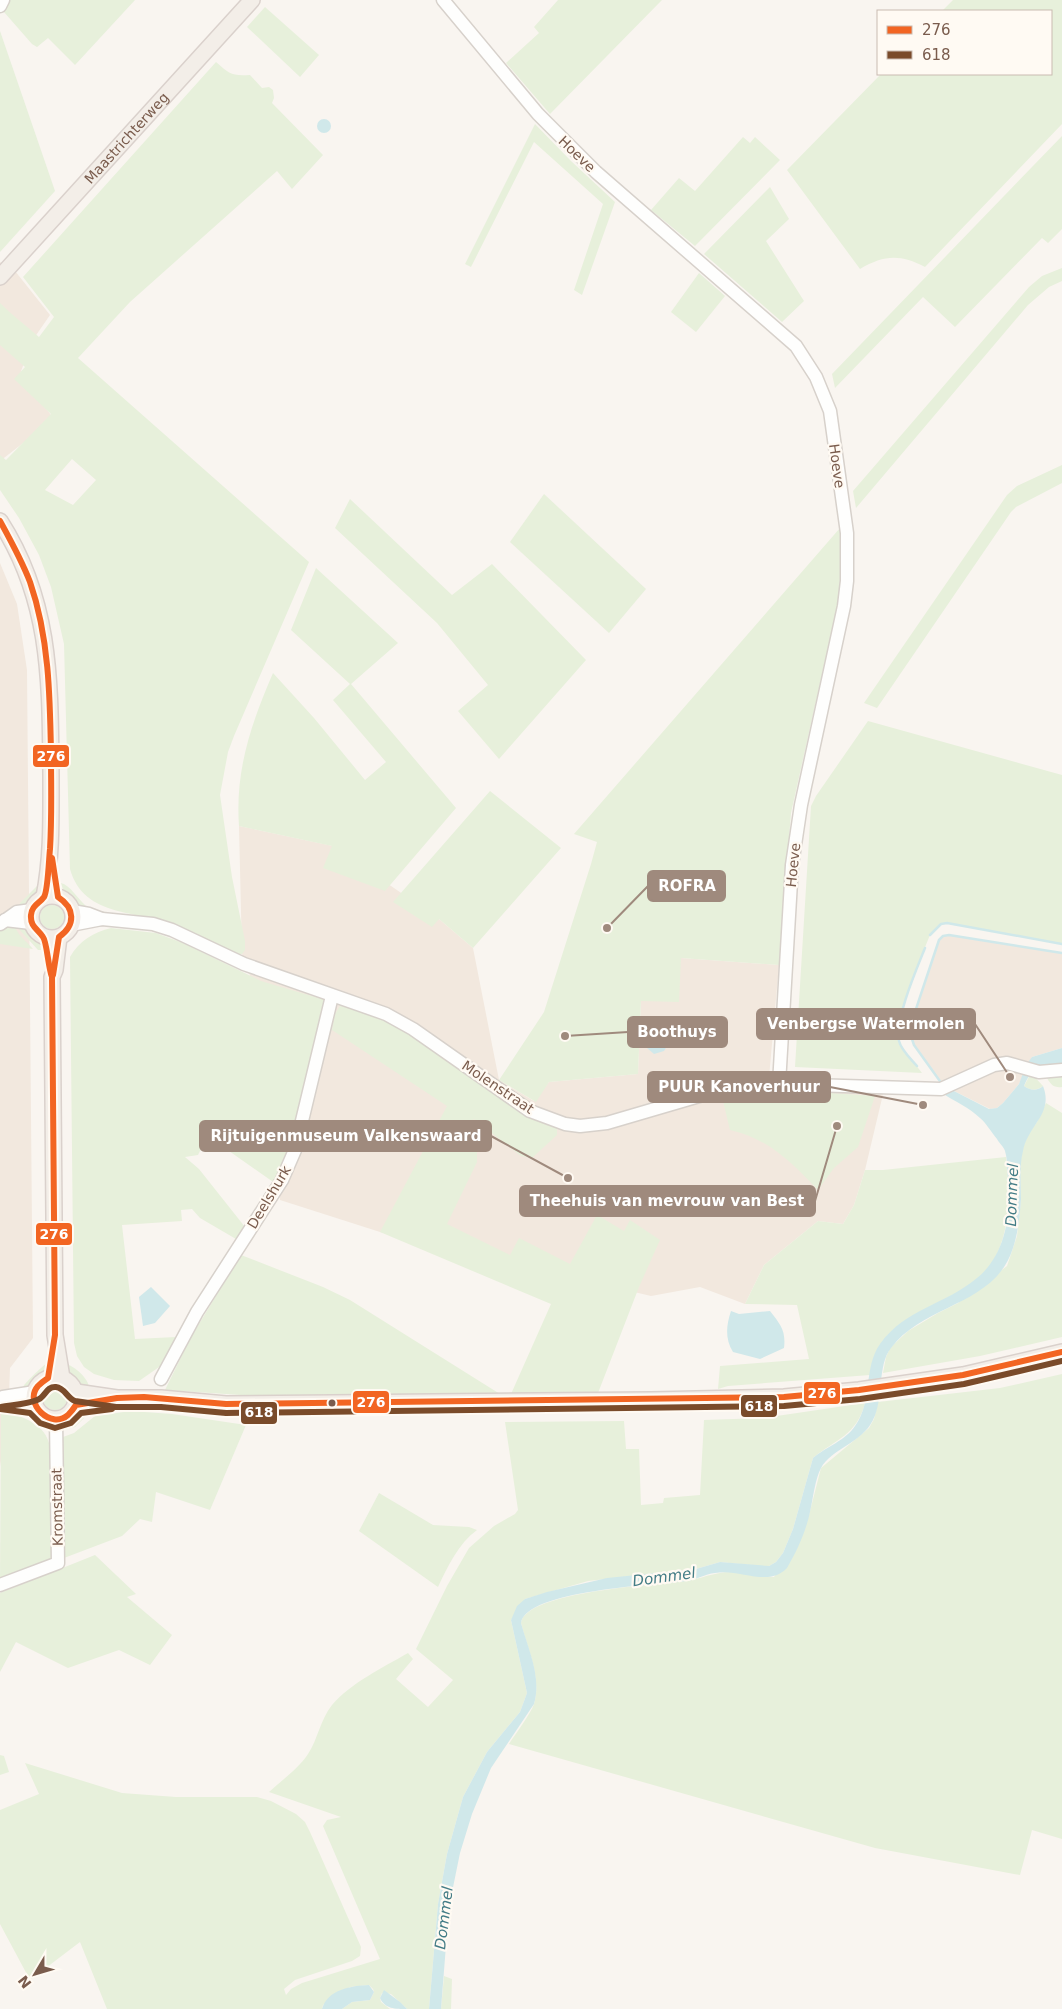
<svg xmlns="http://www.w3.org/2000/svg" width="1062" height="2009" font-family="'DejaVu Sans',sans-serif">
<style>
.residential{fill:#f2e8de}
.green{fill:#e7f0db;fill-rule:evenodd}
.water{fill:#d0e8ea}
.lines{fill:none;stroke-linecap:round;stroke-linejoin:round}
.stream{stroke:#d0e8ea;stroke-width:2.5}
.minor-casing{stroke:#d7d1cb;stroke-width:15}
.major-casing{stroke:#dad1cc;stroke-width:18}
.minor{stroke:#fefefd;stroke-width:12}
.major{stroke:#f3eee8;stroke-width:15}
.bus-1-casing{stroke:#fffaf3;stroke-width:10}
.bus-2-casing{stroke:#fffaf3;stroke-width:10}
.bus-1{stroke:#f26522;stroke-width:6}
.bus-2{stroke:#7a4b2a;stroke-width:6}
.bus-dot{fill:#7a5c4d;stroke:#fffaf3;stroke-width:2}
.labels{text-anchor:middle;stroke-width:4.5;stroke-linejoin:round;paint-order:stroke}
.street-label{font-size:14px;fill:#7a5c4d;stroke:#fffaf3}
.water-label{font-size:15px;font-style:italic;fill:#437c86;stroke:#fffaf3}
.leader{fill:none;stroke:#9f8a7d;stroke-width:2}
.callout-dot{fill:#9f8a7d;stroke:#fffaf3;stroke-width:2}
.callout{fill:#9f8a7d;stroke:#9f8a7d;stroke-width:2}
.callout-label{font-size:15px;text-anchor:middle;font-weight:bold;fill:#fff}
.line-badge{stroke:#fffaf3;stroke-width:2}
.badge-label{font-size:14px;text-anchor:middle;font-weight:bold;fill:#fff}
</style>
<rect width="100%" height="100%" fill="#f9f5f0"/>
<g class="residential">
<path d="M0,262l15,9 35,44 -18,26 -12,33 34,45 -54,42z"/>
<path d="M0,563l17,41 10,66 6,668 -23,30 -2,53 -8,45z"/>
<path d="M239,826l94,20 106,73 34,29 26,132 35,21 15,-19 89,-8 3,-73 40,-43 98,7 -11,124 116,1 -19,80 -11,35 -11,19 -25,-3 -54,44 -19,39 -45,-17 -49,9 -271,-64 -100,-32 -9,-167 -29,-79z"/>
<path d="M949,935l113,18v95l-30,9 -13,27 -16,19 -6,5 -7,1 -38,-19 -5,2 -33,-47 -3,-8 -2,-7 30,-90 4,-4z"/>
</g>
<g class="green">
<path d="M9,0h126l-60,65 -27,-27 -11,9 -5,-3 -28,-32z"/>
<path d="M558,0h104l-112,114 -44,-51 33,-30 -5,-6z"/>
<path d="M953,0h109v124l-137,143c-25,-13 -41,-12 -65,2l-73,-99 94,-96h170v-63h-109z"/>
<path d="M265,7l54,48 -19,22 -53,-50z"/>
<path d="M0,31l55,160 -55,61z"/>
<path d="M216,62c14,12 15,14 34,13l12,13 7,-1 4,3 1,8 -2,5 51,52 -31,34 -15,-18 -147,131 -52,56 231,204 -75,174 -6,16 -8,43 12,82 13,64v9l-3,4h-4c-21,-5 -39,-20 -59,-28 -39,-16 -95,-7 -109,-57l-6,-225 -13,-57 -12,-32 -20,-37 -19,-28v-35l6,5 45,-46 -37,-35 11,-12 -25,-22v-42c12,12 25,22 39,34l15,-20 -31,-40zM72,459l24,21 -23,25 -28,-15z"/>
<path d="M535,124l36,37 44,41 -33,93 -8,-5 29,-86 -69,-62 -63,125 -6,-3z"/>
<path d="M1062,136v93l-14,14 -6,-5 -87,89 -32,-30 -88,91 -3,-14z"/>
<path d="M743,137l7,6 5,-6 25,23 -85,86 -44,-36 28,-32 16,13z"/>
<path d="M770,187l19,32 -23,22 38,60 -22,21 -78,-68z"/>
<path d="M1062,268v13l-13,6 -21,18 -172,203 -3,-17 176,-204 13,-11z"/>
<path d="M699,273l26,23 -29,36 -25,-20z"/>
<path d="M1062,465v18l-46,24 -5,5 -134,196 -13,-5 143,-208 10,-9z"/>
<path d="M544,494l102,95 -37,44 -99,-91z"/>
<path d="M350,499l102,96 40,-31 94,96 -87,99 -41,-48 30,-26 -51,-62 -102,-95z"/>
<path d="M840,528l2,43 -5,36 -46,206 -12,152 -98,-7 -2,44 -38,-1 -3,73 -89,8 -13,20 -37,-22 45,-68 47,-148 6,-22 -23,-8z"/>
<path d="M316,568l82,75 -47,41 105,124 -71,83 -62,-23 9,-22 -93,-20c-4,-56 12,-102 34,-153l41,45 51,62 21,-18 -53,-62 17,-16 -59,-54z"/>
<path d="M868,721l194,54v169l-115,-21c-8,1 -12,6 -17,12 -9,22 -36,84 -31,106 3,11 16,22 23,32l-127,-6 16,-261 5,-10z"/>
<path d="M490,791l71,57 -88,100 -34,-29 -7,8 -39,-25z"/>
<path d="M61,883c9,2 17,16 25,23l-1,5c-11,-5 -21,-15 -24,-28z"/>
<path d="M39,884l1,8 -15,16h-6l1,-5z"/>
<circle cx="52" cy="917" r="12"/>
<path d="M14,923c2,11 12,18 19,26l-33,-5v-15z"/>
<path d="M27,927l13,16 1,7h-3l-20,-22z"/>
<path d="M111,928l45,5 27,10 78,38 64,19 -43,172 -6,12 -64,-45 -10,8 -4,8 -13,2 14,12 46,58 -9,12 -36,-21 -8,-9 -11,1 1,11 -60,4 13,114 41,-2 -14,28 -23,16 -25,-1 -20,-6 -10,-7 -7,-11 -3,-13 -4,-386c9,-16 24,-25 41,-29z"/>
<path d="M340,1006l18,4 47,18 152,97v10l-25,23 -11,-2 -47,-37 -4,5 7,17v21l-30,62 63,31 9,-17 51,26 27,-49 27,16 6,-11 30,20 -21,47 -41,106 -87,1 40,-90 -171,-72 67,-126 -115,-76 3,-16z"/>
<path d="M1031,1073l12,13c-7,5 -12,5 -19,0z"/>
<path d="M1062,1074v13c-8,1 -11,-2 -15,-9l3,-3z"/>
<path d="M815,1092l60,4 -17,51 -24,21 -16,22c-27,-28 -49,-51 -88,-60l-7,-29 34,-7 49,-1 4,4z"/>
<path d="M1046,1103l16,10v224l-82,19 -97,17 3,-16 4,-9 18,-17 30,-18 20,-10 49,-37 10,-30 4,-35 -1,-38 3,-15 4,-12 10,-14z"/>
<path d="M1006,1157c4,32 5,66 -9,97 -26,57 -116,46 -127,121l-142,11 -10,3 2,-23 89,-7 -12,-54 -52,-1 19,-39 54,-44 25,3 11,-19 11,-35h18z"/>
<path d="M241,1255l82,32 27,13 150,94 -97,3 -26,-3h-52l-21,5 -139,-9 26,-53z"/>
<path d="M46,1364c-1,11 -13,23 -23,23 0,-2 19,-21 23,-23z"/>
<path d="M65,1364c9,1 24,15 24,24l-9,-1 -14,-17z"/>
<path d="M1062,1374v465l-30,-9 -12,45 -145,-27 -366,-104c7,-11 21,-29 25,-40 8,-27 -7,-56 -13,-81 5,-32 136,-38 164,-42 16,-2 31,-10 48,-9 14,0 27,5 41,5l28,-42 7,-20 12,-47 48,-40 5,-9 4,-17 122,-14z"/>
<circle cx="55" cy="1398" r="12"/>
<path d="M865,1403c-8,32 -29,36 -52,55l-20,71 -10,24 -7,9 -7,4h-9l-40,-4 -24,7 -108,12 -63,18 -14,21 16,73 -7,19 -33,40 -24,45 -16,57 -9,50 -9,105h-22l-16,-15 -9,-1 -2,5 1,4 9,7h-48l10,-7 18,-2 4,-8 -1,-3 -4,-4 -19,2 -27,18 -1,4h-215l-27,-67 -50,38 -30,-56v-114l39,-16 -14,-31 97,30 54,4h81l14,4 25,13 9,8 5,10 51,115 -1,9 -8,5 -57,19 -11,9 2,6 5,-6 11,-6 78,-24 -57,-133 4,-6 14,-3 -72,-25c13,-12 29,-23 39,-38 10,-15 12,-34 24,-49 19,-22 50,-37 76,-52l5,6 -17,20 32,28 25,-27 -37,-31 31,-63 22,-38 25,-22 21,-12 3,-4 -13,-88 119,-1 2,28h13l2,56 22,-2 1,-5 36,-3 4,-75 59,-2z"/>
<path d="M89,1407l1,5 -15,15 -14,4c2,-9 20,-21 28,-24z"/>
<path d="M23,1409h7l20,19 -1,3z"/>
<path d="M131,1411l41,3 74,11 -36,85 -54,-18 -4,30 -12,-3 -18,17 -58,22 -5,-116 4,-5 11,-4 21,-17z"/>
<path d="M1,1412c18,3 42,10 48,31l4,76 -1,41 -52,20z"/>
<path d="M379,1493l54,32 36,2 8,3c-19,14 -29,36 -39,57l-79,-56z"/>
<path d="M95,1555l41,39 -9,3 45,38 -22,30 -31,-15 -51,18 -52,-26 -16,30v-79z"/>
<path d="M0,1755l4,1 5,16 -9,3z"/>
<path d="M444,1976l8,3 -1,30h-10z"/>
</g>
<g class="water">
<circle cx="324" cy="126" r="7"/>
<path d="M657,1028l9,4 1,14 -3,5 -10,3 -7,-6 2,-14 3,-5z"/>
<path d="M1062,1048v15c-21,3 -29,2 -38,23 7,5 13,5 19,0 11,28 -15,39 -20,65 -4,16 -2,32 -2,48 -1,16 -3,34 -8,49 -18,58 -88,55 -122,100 -14,17 -7,51 -18,72 -11,23 -42,29 -52,48 -6,11 -8,31 -11,44 -4,19 -13,39 -23,56 -19,20 -48,0 -72,5 -10,1 -19,7 -29,8 -29,4 -160,9 -165,42 7,26 21,54 13,81l-43,64 -19,46 -12,39 -11,54 -8,102h-12l9,-105 9,-50 16,-57 24,-45 33,-40 7,-19 -16,-73 6,-14 8,-7 22,-7 60,-14 89,-9 24,-7 49,4 7,-4 7,-9 10,-24 20,-71c13,-11 33,-18 42,-32 18,-24 8,-58 25,-82 26,-36 65,-39 97,-66 31,-25 35,-70 30,-108 0,-6 0,-13 -2,-19 -1,-4 -6,-8 -8,-12 -6,-7 -10,-15 -17,-21 -10,-10 -26,-17 -38,-25l10,-3 37,19 8,-1 6,-5 16,-19 7,-19 6,-8z"/>
<path d="M151,1287l19,19 -15,17 -12,3 -4,-29z"/>
<path d="M731,1311l8,3 31,-3c11,14 16,20 14,37l-24,11 -27,-7c-8,-13 -7,-26 -2,-41z"/>
<path d="M369,1985l5,7 -4,8 -18,2 -10,7h-20c6,-20 29,-23 47,-24z"/>
<path d="M384,1990l16,12 7,7c-12,0 -22,0 -27,-11z"/>
</g>
<g class="lines">
<g class="stream">
<path d="M930,935l11,-11 6,-1 115,21"/>
<path d="M917,1066c-6,-7 -16,-16 -18,-25 -5,-20 18,-73 26,-93"/>
<path d="M942,1084l-28,-39 -5,-15 30,-90 4,-4 6,-1 113,18"/>
</g>
<defs>
<g id="minor">
<path d="M443,0l95,114 58,58 200,174 20,31 14,34 17,122v48l-3,25 -43,199 -9,60 -13,219"/>
<path d="M0,6l3,-6"/>
<path d="M72,911l17,3 13,5 51,5 19,6 72,34 142,50 27,15 117,82 35,13 15,2 27,-3 123,-36 49,-3 162,5 53,-24 13,-2 32,9 23,-2"/>
<path d="M5,920l26,3"/>
<path d="M0,924l17,-12 15,-2"/>
<path d="M71,925l31,-6"/>
<path d="M161,1379l36,-67 85,-132 13,-30 37,-154"/>
<path d="M3,1397l32,-5"/>
<path d="M0,1400l35,5"/>
<path d="M0,1585l58,-22 -2,-143"/>
</g>
<g id="major">
<path id="s1" d="M0,277l252,-277"/>
<path d="M0,521c52,81 50,163 51,255 0,41 1,81 -7,121"/>
<circle cx="52" cy="917" r="21"/>
<path d="M59,937l-4,33 -3,7 3,358 7,43"/>
<circle cx="55" cy="1398" r="21"/>
<path d="M76,1392l41,6h44l65,6 425,-4 133,-3 75,-7 104,-15 99,-23"/>
</g>
</defs>
<use href="#minor" class="minor-casing"/>
<use href="#major" class="major-casing"/>
<use href="#minor" class="minor"/>
<use href="#major" class="major"/>
<defs>
<g id="bus-1">
<path d="M0,521c11,20 22,40 30,61 19,55 20,114 21,172 0,32 1,63 -1,95 -1,8 -2,42 -6,48 -5,7 -12,8 -13,18 -1,12 7,14 12,22 4,5 5,30 9,40l3,358 -7,43c-3,2 -7,5 -10,8 -15,17 13,44 30,29 3,-3 6,-7 8,-10l41,-7 27,-1 82,7 558,-7 75,-7 104,-15 99,-23"/>
<path d="M52,858l6,39c17,11 18,28 1,40l-6,38"/>
</g>
<g id="bus-2">
<path d="M1,1407c12,-2 26,-3 36,-7 8,-2 9,-14 19,-13 9,1 11,11 19,14l41,6h45l65,6 558,-7 76,-7 104,-15 98,-23"/>
<path d="M0,1409l30,4 10,10 15,5 16,-5 10,-10 31,-4"/>
</g>
</defs>
<use href="#bus-1" class="bus-1-casing"/>
<use href="#bus-2" class="bus-2-casing"/>
<use href="#bus-1" class="bus-1"/>
<use href="#bus-2" class="bus-2"/>
</g>
<circle class="bus-dot" cx="332" cy="1403" r="4.5"/>
<g class="labels">
<g class="street-label">
<text dy="5" stroke="none"><textPath href="#s1" startOffset="188">Maastrichterweg</textPath></text>
<text transform="translate(577 154) rotate(44)" y="5">Hoeve</text>
<text transform="translate(837 466) rotate(82)" y="5">Hoeve</text>
<text transform="translate(793 865) rotate(-84)" y="5">Hoeve</text>
<text transform="translate(498 1087) rotate(34)" y="5">Molenstraat</text>
<text transform="translate(269 1197) rotate(-59)" y="5">Deelshurk</text>
<text transform="translate(57 1507) rotate(-91)" y="5">Kromstraat</text>
</g>
<g class="water-label">
<text transform="translate(1012 1195) rotate(-88)" y="5">Dommel</text>
<text transform="translate(664 1577) rotate(-8)" y="5">Dommel</text>
<text transform="translate(444 1918) rotate(-83)" y="5">Dommel</text>
</g>
</g>
<path class="leader" d="M607 928L648 886M1010 1077L975 1024M565 1036L628 1032M923 1105L830 1087M568 1178L491 1136M837 1126L815 1201"/>
<g class="callout-dot">
<circle cx="607" cy="928" r="5"/>
<circle cx="1010" cy="1077" r="5"/>
<circle cx="565" cy="1036" r="5"/>
<circle cx="923" cy="1105" r="5"/>
<circle cx="568" cy="1178" r="5"/>
<circle cx="837" cy="1126" r="5"/>
</g>
<g class="callout">
<rect x="648" y="871" width="77" height="30" rx="5"/>
<rect x="757" y="1009" width="218" height="30" rx="5"/>
<rect x="628" y="1017" width="99" height="30" rx="5"/>
<rect x="648" y="1072" width="182" height="30" rx="5"/>
<rect x="200" y="1121" width="291" height="30" rx="5"/>
<rect x="520" y="1186" width="295" height="30" rx="5"/>
</g>
<g class="callout-label">
<text x="687" y="891">ROFRA</text>
<text x="866" y="1029">Venbergse Watermolen</text>
<text x="677" y="1037">Boothuys</text>
<text x="739" y="1092">PUUR Kanoverhuur</text>
<text x="346" y="1141">Rijtuigenmuseum Valkenswaard</text>
<text x="667" y="1206">Theehuis van mevrouw van Best</text>
</g>
<g class="line-badge">
<rect x="32" y="744" width="38" height="24" rx="5" fill="#f26522"/>
<rect x="35" y="1222" width="38" height="24" rx="5" fill="#f26522"/>
<rect x="803" y="1381" width="38" height="24" rx="5" fill="#f26522"/>
<rect x="352" y="1390" width="38" height="24" rx="5" fill="#f26522"/>
<rect x="740" y="1394" width="38" height="24" rx="5" fill="#7a4b2a"/>
<rect x="240" y="1401" width="38" height="24" rx="5" fill="#7a4b2a"/>
</g>
<g class="badge-label">
<text x="51" y="761">276</text>
<text x="54" y="1239">276</text>
<text x="822" y="1398">276</text>
<text x="371" y="1407">276</text>
<text x="759" y="1411">618</text>
<text x="259" y="1417">618</text>
</g>
<rect x="877" y="10" width="175" height="65" fill="#fffaf3" stroke="#cabbb1"/>
<rect x="887" y="26" width="25" height="8" fill="#f26522" stroke="#cabbb1"/>
<text x="922" y="35" font-size="15" fill="#7a5c4d">276</text>
<rect x="887" y="51" width="25" height="8" fill="#7a4b2a" stroke="#cabbb1"/>
<text x="922" y="60" font-size="15" fill="#7a5c4d">618</text>
<g transform="translate(35 1974) rotate(232)" stroke="#fffaf3" stroke-width="4" paint-order="stroke">
<path d="M0-4L9 19L0 12L-9 19Z" fill="#7a5c4d"/>
<text y="-8" font-size="14" font-weight="bold" text-anchor="middle" fill="#7a5c4d">N</text>
</g>
</svg>
